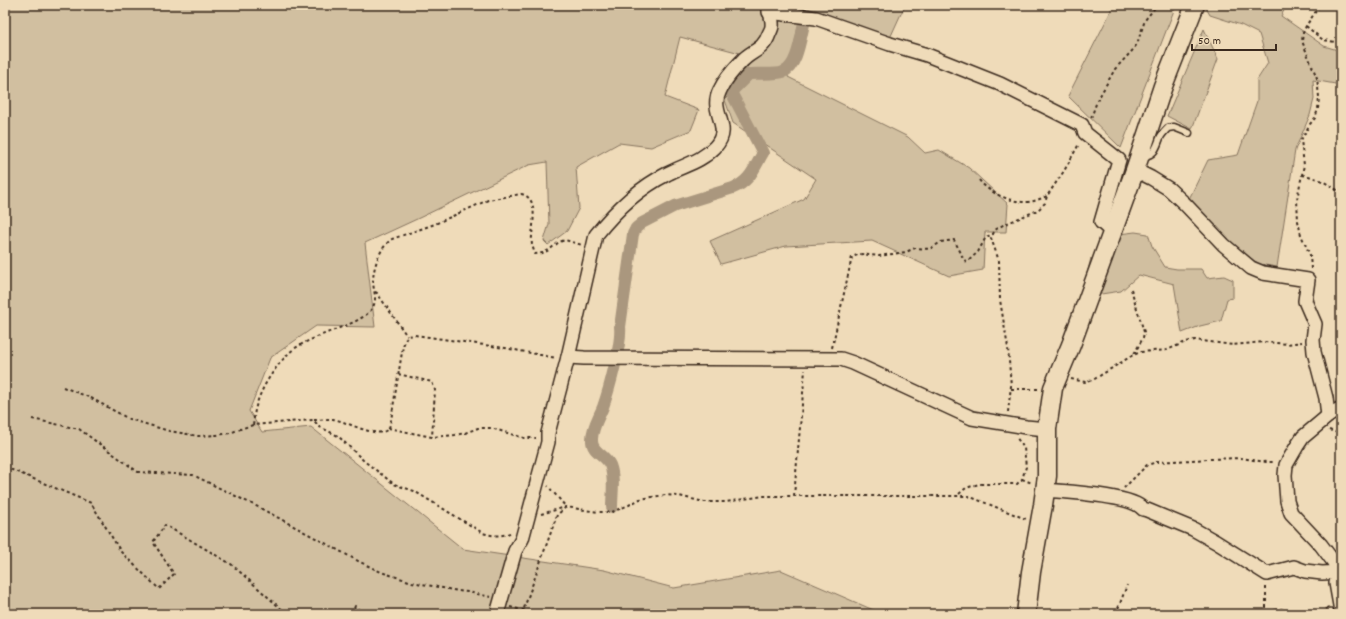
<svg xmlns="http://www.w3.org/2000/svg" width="1346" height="619" font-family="Dekko,sans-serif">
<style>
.green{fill:#d1bfa0;stroke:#86745f}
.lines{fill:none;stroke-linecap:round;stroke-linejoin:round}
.stream{stroke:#7e6b58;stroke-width:3.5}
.canal{stroke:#aa977e;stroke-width:12}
.lane-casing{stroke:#3b2a1e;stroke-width:9}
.street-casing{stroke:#3b2a1e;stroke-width:16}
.secondary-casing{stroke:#3b2a1e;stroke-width:21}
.path{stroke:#3b2a1e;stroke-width:2;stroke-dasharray:3 3;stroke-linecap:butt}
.lane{stroke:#efdbb9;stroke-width:6}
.street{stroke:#efdbb9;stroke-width:13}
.secondary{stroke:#efdbb9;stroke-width:18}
</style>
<rect width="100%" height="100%" fill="#efdbb9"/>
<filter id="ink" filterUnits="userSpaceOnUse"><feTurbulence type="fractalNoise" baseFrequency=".025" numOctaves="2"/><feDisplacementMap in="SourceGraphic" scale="8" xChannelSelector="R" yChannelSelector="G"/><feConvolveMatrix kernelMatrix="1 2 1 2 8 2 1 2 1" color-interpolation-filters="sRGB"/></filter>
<g filter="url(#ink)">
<g class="green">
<path d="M5,5h900l-15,33 -88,-32 -14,71 120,60 17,16 14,-3 30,18 39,36 -2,28h-21l-2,38 -34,6 -77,-35 -86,5 -65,18 -11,-23 94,-42 12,-20 -83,-56 -8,-23 14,-23 16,-20 -75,-20 -15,60 34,13 -8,20 -40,17 -32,-4 -43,24 3,41 -12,23 -19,14 -4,-4 5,-17 -2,-62 -18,3 -112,54 -52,24 10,84 -59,-1 -46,32 -21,53 13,21 49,-5 152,122 141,21 70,18 107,-18 97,42 13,2h-886z"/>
<path d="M1114,5h62l-55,143 -53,-52z"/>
<path d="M1208,5h79l-6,11 43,30 17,5v34l-28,-5 1,19 -4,16 -15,35 -18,117 -18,-3 -27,-20 -44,-43 20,-41 30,-5 19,-54v-21l11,-17 -9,-29 -18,-9 -31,-10 -4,-7z"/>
<path d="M1204,29l14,30 -26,70 -25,-13z"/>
<path d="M1135,232l13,2 4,12 13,21 12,2h24l6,9 17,-2 9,4v18l-6,1 -6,22 -21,5 -18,7 -8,-49 -35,-9 -18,16 -40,6 10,-39 4,13 24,-37z"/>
</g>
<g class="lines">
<path class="stream" d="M805,11l1,-6"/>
<path class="canal" d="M612,507c0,-13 3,-29 -2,-42 -5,-11 -19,-13 -18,-26 0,-11 7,-22 11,-32 6,-17 19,-64 17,-80l13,-93 3,-6 6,-5 33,-17 58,-18c17,-6 21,-20 30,-35l-32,-61 18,-18c7,-1 28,1 34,-2 15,-5 18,-38 22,-52"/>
<defs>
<path id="lane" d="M1143,156c12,-1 13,-8 17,-18 1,-3 5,-7 8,-10l6,-1 15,6"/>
<g id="street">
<path d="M769,12l47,6 74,26 37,11 73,29 82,41 3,8 34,27 -18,62 11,10"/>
<path d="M1135,170l16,8 18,11 16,15 39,41 27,23 12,5 45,7 -3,21 10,23 -2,16 1,12 12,46 2,18"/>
<path d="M568,357l16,1 257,1 12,4 119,55 54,9 21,2"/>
<path d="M1341,408l-13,8 -25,21 -6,9 -11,19 -1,10 2,26 4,12 30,32 12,16 6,11 -3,11 5,28"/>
<path d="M1045,490c19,2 87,5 98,19l4,1 46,19 23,13 51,32 27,-7 11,4 17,2 19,-1"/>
<path d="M497,614l18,-63 7,-12 26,-97v-9l20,-76 28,-122c19,-24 43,-47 71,-61 17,-9 34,-12 48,-27 19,-21 -7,-34 5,-57 5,-11 13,-20 22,-29 10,-11 21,-10 27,-27 1,-2 3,-6 3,-8 1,-7 -3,-15 -4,-21"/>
</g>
<path id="secondary" d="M1026,614l5,-42 12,-67 4,-29v-47l6,-41 18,-43 64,-175 28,-84 32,-81"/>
</defs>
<use href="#lane" class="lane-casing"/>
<use href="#street" class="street-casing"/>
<use href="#secondary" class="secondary-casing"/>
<g class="path">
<path d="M1306,26l17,14 18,3"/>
<path d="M1091,118l6,-17 18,-32 17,-18 5,-7 8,-24 12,-15"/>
<path d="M1302,175c15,2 27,9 39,18"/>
<path d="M979,180c10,13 31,22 47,22 7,0 14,-3 21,-6"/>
<path d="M1311,269l-1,-14 -9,-20 -3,-14 -1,-22 7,-34 -3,-25 9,-16 5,-6 3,-9 1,-12 -2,-19 -15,-37 1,-8 3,-7 14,-21"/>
<path d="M1131,289l13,43 -1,6 -9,16"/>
<path d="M375,292l2,1 30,43"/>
<path d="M832,348l20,-91 8,-3 19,2 27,-4 9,-4 15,1 11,-7 13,-2 7,13 2,6 4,3 11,-10 8,-15 7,-3"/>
<path d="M398,374l34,8 3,8 -3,47"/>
<path d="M1071,379l14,3 8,-2 40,-25 8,-3 26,-2 19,-8 9,-2 38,5 31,-3 23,2 15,-2"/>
<path d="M63,387l28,11 38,21 40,12 29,5 19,-1 13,-2 13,-5 10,-3 60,-5 7,7 18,9 26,25 30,23 20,7 69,42c10,3 19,4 29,-1"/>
<path d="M1011,389h27"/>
<path d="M1008,412l3,-26 -3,-38 -8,-48 -1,-39 -8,-23 4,-8 8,-5 35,-15 7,-7 2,-7 17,-25 15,-27"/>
<path d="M32,419l47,10 59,43 55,3 69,34 98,53 21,10 31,10 46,9 10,1 23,5"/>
<path d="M314,420c6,0 13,-1 19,-1 14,2 44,21 55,10 2,-2 2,-6 3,-9l12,-74 4,-10 8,-1 90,13 51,10"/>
<path d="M253,425c1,-4 1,-10 2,-15 5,-21 19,-42 34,-57 10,-9 25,-15 38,-20 13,-6 30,-10 41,-20 11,-10 6,-18 5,-31 0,-15 7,-35 19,-43l43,-15 53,-24 33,-6c21,4 9,37 11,51 1,3 2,6 3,9l8,-1 6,-3 10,-8 6,-2 17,5"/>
<path d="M388,428l44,9 23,-2 10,-2 13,-5h13l33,10h12"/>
<path d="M1329,430l12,4"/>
<path d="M5,467l86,36 30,49 38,37 15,-15 -21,-32 12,-17 66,39 56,50"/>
<path d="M1022,479l10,4"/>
<path d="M1124,488l23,-23 10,-3 52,-3 32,-1 25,4h9"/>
<path d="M959,494l7,-6 13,-4h38l5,-5 4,-12 -2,-19 -8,-11"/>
<path d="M794,496l11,-126"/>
<path d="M541,514l25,-7 32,5h14l17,-7 11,-6 25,-4 14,1 25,6h22l37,-6h205l58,23"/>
<path d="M510,607l29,7"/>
<path d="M352,614l3,-8 8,8"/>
<path d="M522,614l35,-99 9,-8 -18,-21"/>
<path d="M1116,614l11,-29"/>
<path d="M1266,614v-29"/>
<path d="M1270,614l2,-3 9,-2 17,5"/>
<path d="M1316,614l7,-1 5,-6"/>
</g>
<use href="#lane" class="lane"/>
<use href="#street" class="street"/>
<use href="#secondary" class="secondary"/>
</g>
</g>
<rect width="1346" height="619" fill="none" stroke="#efdbb9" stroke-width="20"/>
<rect x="10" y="10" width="1326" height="599" fill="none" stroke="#3b2a1e" stroke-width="1.5" filter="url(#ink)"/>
<path d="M1192 44v6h84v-6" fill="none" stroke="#3b2a1e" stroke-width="2"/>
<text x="1198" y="44" font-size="12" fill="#3b2a1e" stroke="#efdbb9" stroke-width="3" paint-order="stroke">50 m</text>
</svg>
